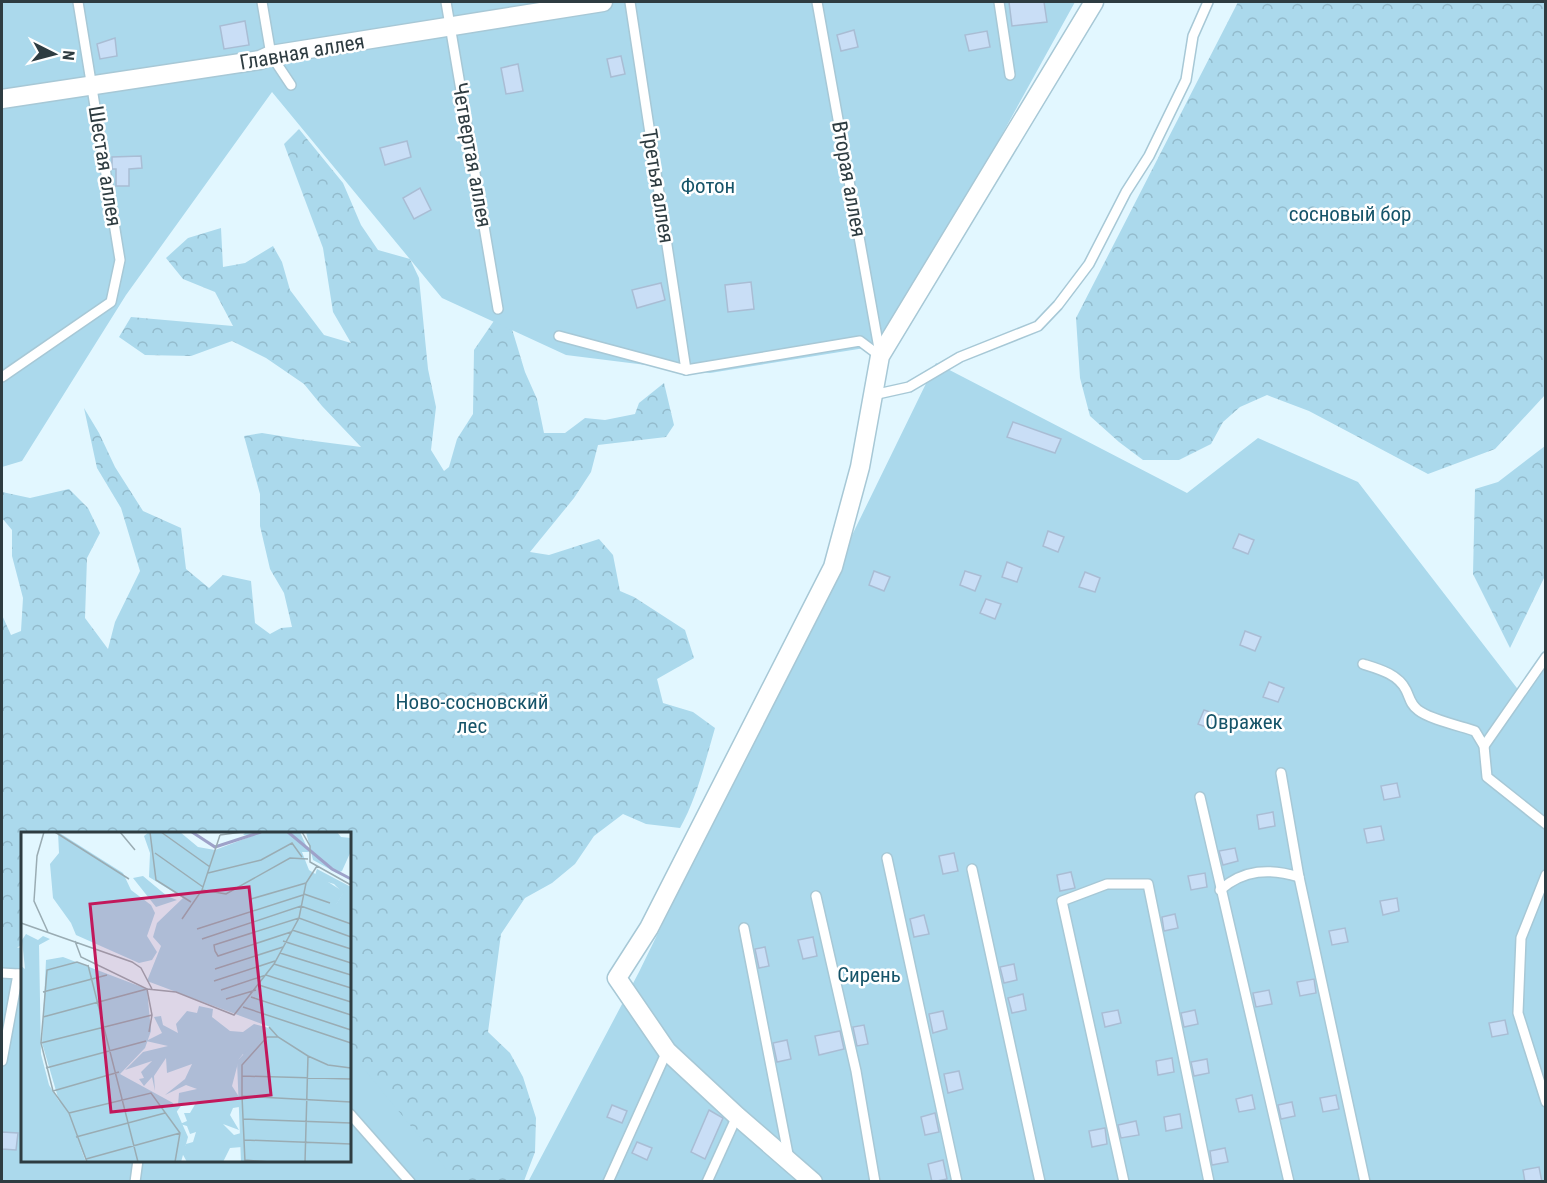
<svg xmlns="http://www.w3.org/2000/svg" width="1547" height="1183" font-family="'Roboto Condensed',sans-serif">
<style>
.forest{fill:url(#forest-crowns)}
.green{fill:#abd9ec}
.building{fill:#c9def6;stroke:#a9bdd4;stroke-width:1.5}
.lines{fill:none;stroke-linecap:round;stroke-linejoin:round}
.lane-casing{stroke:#a7c8d6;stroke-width:12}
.street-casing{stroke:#a7c8d6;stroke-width:21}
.lane{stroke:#fff;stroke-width:9}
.street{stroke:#fff;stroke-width:18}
.labels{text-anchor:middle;stroke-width:5;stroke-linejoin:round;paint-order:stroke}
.street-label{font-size:21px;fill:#2e3c41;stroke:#fff}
.park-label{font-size:21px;fill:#165469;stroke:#fff}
.inset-river{fill:none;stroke:#9ea2c9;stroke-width:3}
.inset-road{fill:none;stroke:#9aacb3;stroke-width:1.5}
.view{fill:#c2185b;fill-opacity:0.15;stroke:#c2185b;stroke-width:3}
.inset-edge{fill:none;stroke:#2e3c41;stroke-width:3}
</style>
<defs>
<pattern id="forest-crowns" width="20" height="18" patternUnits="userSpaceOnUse" patternTransform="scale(1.5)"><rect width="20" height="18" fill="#abd9ec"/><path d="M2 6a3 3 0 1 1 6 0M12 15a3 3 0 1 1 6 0" fill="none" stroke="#93bbcc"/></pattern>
</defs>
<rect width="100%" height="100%" fill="#e2f7ff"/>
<g class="forest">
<path d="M1238,2h307v393l-50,54 -67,25 -119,-63 -42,-16 -27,12 -17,15 -12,22 -32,16h-36l-24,-18 -29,-26 -10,-38 -4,-60z"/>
<path d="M299,129l44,54 18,42 17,25 32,9 9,19 9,91 8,38 -5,43 13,21 5,-4 8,-28 16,-25 1,-64 26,-38 12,17 13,43 12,27 7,34h21l20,-15 20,2 30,-6 4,-11 25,-20 10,42 -8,12 -68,8 -7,27 -17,26 -44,54 19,3 50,-16 14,16 7,36 14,6 51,33 9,28 -37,21 6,24 30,9 22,16c-10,34 -18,70 -35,100l-34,-4 -23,-10 -29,22 -19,28 -23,19 -27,15 -24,36 -13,98 22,21 13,24 13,41 -1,34 -11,29h-71l-103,-78v-269h-328v110l-13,10 -7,26v-365l9,20 10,-4 2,-33 -11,-42v-26l-10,-12v-26l28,6 39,-9 19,19 12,25 -13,25 -2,60 23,31 7,-27 25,-51 -19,-63 -24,-40 -13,-60 15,25 16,34 28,44 38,17 5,41 23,19 14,-13 28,6 4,42 15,11 11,-6 11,-1 -8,-34 -14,-24 -10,-43v-32l-16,-58 18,-3 37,6 62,8 -39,-41 -18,-22 -38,-26 -34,-17 -41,15 -46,-1 -26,-18 12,-20 102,9 -18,-34 -32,-13 -17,-21 22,-20 33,-10 2,39 22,-4 28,-17 9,16 8,28 34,45 27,8 -18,-31 -10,-64 -39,-104z"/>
<path d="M1545,446v130l-35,72 -37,-74 2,-85 23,-7z"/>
</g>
<g class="green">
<path d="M2,2h1073l-195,354 -9,-9 -161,26 -144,-18 -124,-57 -170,-206 -146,203 -104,166 -20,6z"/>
<path d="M936,363l251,130 71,-55 100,44 162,210 25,-43v532l-1017,1 111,-210z"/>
<path d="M2,946l20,2v212h328v-108l106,129h-454z"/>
</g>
<g class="building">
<path d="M1009,2h35l3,20 -35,4z"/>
<path d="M245,21l4,24 -25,4 -4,-23z"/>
<path d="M854,30l4,17 -17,4 -4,-16z"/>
<path d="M987,31l3,16 -21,4 -4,-16z"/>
<path d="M115,38l2,18 -17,3 -3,-15z"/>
<path d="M621,56l4,18 -14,3 -4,-18z"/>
<path d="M518,64l5,27 -17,3 -5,-26z"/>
<path d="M407,141l4,16 -26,8 -5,-17z"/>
<path d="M141,156l1,12 -13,1v17h-13v-17h-4v-12z"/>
<path d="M420,188l11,22 -17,9 -11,-21z"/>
<path d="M751,282l3,27 -26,3 -3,-27z"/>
<path d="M661,283l4,17 -28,8 -5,-18z"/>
<path d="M1013,422l48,17 -6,14 -48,-16z"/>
<path d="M1048,531l16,6 -6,15 -15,-6z"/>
<path d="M1239,534l15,6 -6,14 -15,-6z"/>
<path d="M1007,562l15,6 -5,14 -15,-5z"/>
<path d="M874,571l16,6 -6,14 -15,-6z"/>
<path d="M965,571l16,5 -6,15 -15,-6z"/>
<path d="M1085,572l15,6 -5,14 -16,-5z"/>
<path d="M986,599l15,5 -6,15 -15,-6z"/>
<path d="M1245,631l16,6 -6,14 -15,-6z"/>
<path d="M1269,682l15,6 -6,14 -15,-5z"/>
<path d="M1204,710l15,5 -5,15 -16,-6z"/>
<path d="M1397,783l3,14 -16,3 -3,-14z"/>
<path d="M1273,812l2,14 -16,3 -2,-14z"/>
<path d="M1381,826l3,14 -17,3 -3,-14z"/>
<path d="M1235,848l3,13 -15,4 -4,-14z"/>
<path d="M954,853l4,18 -15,3 -4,-18z"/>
<path d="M1071,872l4,16 -15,3 -3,-16z"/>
<path d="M1205,873l2,14 -16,3 -3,-14z"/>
<path d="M1397,898l2,13 -16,4 -3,-14z"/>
<path d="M1175,914l3,14 -14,3 -2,-14z"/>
<path d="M924,915l5,19 -15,3 -4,-18z"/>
<path d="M1345,928l3,14 -16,3 -3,-14z"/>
<path d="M813,937l4,19 -14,3 -5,-19z"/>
<path d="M765,947l4,19 -10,2 -4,-19z"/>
<path d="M1014,964l3,16 -13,3 -4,-16z"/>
<path d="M1314,979l2,14 -16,3 -3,-14z"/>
<path d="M1269,990l3,14 -16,3 -3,-14z"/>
<path d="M1023,994l3,16 -14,3 -4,-15z"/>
<path d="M1118,1010l3,13 -16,4 -3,-14z"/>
<path d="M1195,1010l3,14 -14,3 -3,-14z"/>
<path d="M943,1011l4,18 -14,4 -4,-19z"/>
<path d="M1505,1020l3,14 -16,3 -3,-14z"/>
<path d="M864,1025l4,19 -11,2 -4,-19z"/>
<path d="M840,1031l4,18 -25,6 -4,-19z"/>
<path d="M787,1040l4,19 -14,3 -4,-19z"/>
<path d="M1172,1058l2,14 -16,3 -2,-14z"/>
<path d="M1207,1059l2,14 -15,3 -3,-14z"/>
<path d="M959,1071l4,18 -15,4 -4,-19z"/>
<path d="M1252,1095l3,14 -16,3 -3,-13z"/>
<path d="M1336,1095l3,14 -16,3 -3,-14z"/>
<path d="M1292,1102l3,14 -14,3 -3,-14z"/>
<path d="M612,1105l15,6 -5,12 -15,-6z"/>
<path d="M709,1110l14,8 -18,41 -14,-7z"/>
<path d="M935,1113l4,19 -14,3 -4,-18z"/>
<path d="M1180,1114l2,14 -16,3 -2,-14z"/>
<path d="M1136,1121l3,14 -18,3 -3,-13z"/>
<path d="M1105,1128l2,16 -15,3 -3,-16z"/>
<path d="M2,1132l16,1 -2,17 -14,-1z"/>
<path d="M637,1142l15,6 -5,12 -15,-7z"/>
<path d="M1225,1148l3,14 -16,3 -2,-14z"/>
<path d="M943,1160l4,19 -15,3 -4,-18z"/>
<path d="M1539,1167l3,15h-17l-2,-12z"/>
</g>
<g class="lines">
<defs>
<g id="lane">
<path d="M262,2l9,53 20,30"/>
<path d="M446,2l52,307"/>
<path d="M630,2l56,368"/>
<path d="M817,2l63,352"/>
<path d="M999,2l11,73"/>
<path d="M559,336l127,34 174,-29 20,15"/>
<path d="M2,377l109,-75 9,-42 -42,-258"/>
<path d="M873,395l36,-8 51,-30 78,-31 20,-21 31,-41 37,-72 23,-36 37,-76 7,-44 15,-34"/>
<path d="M1363,664c16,5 35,10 43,26 4,8 4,14 12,20 11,9 42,16 57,21l9,15 3,31 59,47"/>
<path d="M1484,746l62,-89"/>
<path d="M1281,773l18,104 66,305"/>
<path d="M1200,797l89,385"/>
<path d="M887,858l70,324"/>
<path d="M972,869l68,313"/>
<path d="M1546,875l-25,63 -3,75 28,89"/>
<path d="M1220,890c24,-21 50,-22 79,-13"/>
<path d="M816,896l40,175 19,111"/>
<path d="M744,928l45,231"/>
<path d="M2,973l16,1"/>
<path d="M2,1061l16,-87h4"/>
<path d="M350,1114l60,68"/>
<path d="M135,1182l3,-22"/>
<path d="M608,1182l59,-131"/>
<path d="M707,1182l30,-66"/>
<path d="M1124,1182l-62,-281 45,-17h41l61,298"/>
</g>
<g id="street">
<path d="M2,99l258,-39 11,-5 332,-53"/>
<path d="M813,1182l-76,-66 -70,-65 -50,-73 32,-50 184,-361 27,-100 20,-111 214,-354"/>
</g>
</defs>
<use href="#lane" class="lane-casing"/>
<use href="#street" class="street-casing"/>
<use href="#lane" class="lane"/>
<use href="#street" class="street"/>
</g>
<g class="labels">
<g class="street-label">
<text transform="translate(302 52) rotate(-10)" y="7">Главная аллея</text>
<text transform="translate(472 155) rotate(80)" y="7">Четвертая аллея</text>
<text transform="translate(105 166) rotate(81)" y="7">Шестая аллея</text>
<text transform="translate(849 179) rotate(80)" y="7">Вторая аллея</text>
<text transform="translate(658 186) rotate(81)" y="7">Третья аллея</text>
</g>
<g class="park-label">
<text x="708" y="193">Фотон</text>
<text x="1350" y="221">сосновый бор</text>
<text x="472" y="709">Ново-сосновский<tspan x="472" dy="24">лес</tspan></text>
<text x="1244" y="729">Овражек</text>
<text x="869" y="982">Сирень</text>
</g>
</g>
<g transform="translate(21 832)">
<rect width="330" height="330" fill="#e2f7ff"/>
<path d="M37,0l65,41 8,17 20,15 4,8 -8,23 10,16 -5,8 -13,3 -63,-28 -5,-12 -18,-25 -3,-34 9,-11zM225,0h54l9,20h-8l-9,-14 -10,-4 -39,1zM285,0h31l4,5 10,1v13l-9,20 -5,2 -24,-13zM296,37l34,18v30l-16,-11 8,-13 -9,-9 -20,-6zM122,44l24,20 10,4 -21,7 -23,-29zM5,102l12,6 5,-4 7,3 -11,6 2,109 8,31 20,32 17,45h-65v-196l4,3 -3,-29zM178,174l14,3 -1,8 18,14 13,1 11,-8 15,4 -24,30 -2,-4 -4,5 -7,27 13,20 -12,2 -3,7 9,15 -16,-6 11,11 7,-2 1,14 -12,1 -7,14h-36l-5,-9 4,-9 7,-2 3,-10 -6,2 -3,-8 -7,-2 7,-3 -3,-8h6l7,-12 -14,2 -8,11 -3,-8 6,-1 1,-12 18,-4 -11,-4 -21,10 20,-16 7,-15 -25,9 -1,-15 -12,18 1,15 -3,-14 -8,9 -5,-7 5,-1 -3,-6 11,-11 -27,9 18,-18 25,-6 -22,-5 16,-8 -8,-16 7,-1 2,9 15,8 -2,-9 11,-13 10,2z" fill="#abd9ec"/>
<path d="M128,0h31l18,15 17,3 42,-16h32l11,13 9,23 35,22 -8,13 15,11v246h-110l-4,-101 33,-34 -123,-46 14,-35 -8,-9 4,-14 26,-25 -34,-21 1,-24 -6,-17zM42,125l84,32 4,42 -6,17 -25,26 53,29 15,34 -7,25h-94l-28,-61 -17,-58 4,-83z" fill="#abd9ec"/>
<path class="inset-river" d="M171,0l23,15 46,-15M267,0l44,37 19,10"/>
<path class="inset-road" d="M23,0l-7,24 -3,45 14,31M34,0l74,47M99,0l15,18M129,0l6,48 35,22M140,0l49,35M281,0l8,14v16l41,23M199,3l22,-3M134,21l48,34M187,41l53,-13 31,-17 10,14M181,58l24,4 64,-36 18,1M283,62l26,9M230,67l55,-16M161,87l20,-29 18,-55M0,91l111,39 9,6 11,21M176,97l106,-34M271,98l59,19M270,100l-73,24 -3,-5 -1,-6 85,-27 52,19M181,107l99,-33 50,18M54,109l6,16 66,32 29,3 58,23 40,-51 25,-46 7,-35 11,-17M262,109l68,22M259,121l71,22M253,132l77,24M67,133l50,197M194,137l68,-22M193,149l61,-20M238,153l92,30M200,158l45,-15 85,27M22,160l64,-17M230,165l100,33M205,167l30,-9M222,175l108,36M22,185l104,-28 5,26 -3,17M248,195l9,10 30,19 -3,106M257,205h-11l-25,28v31l109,6M20,211l111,-28M287,224l20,9 23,3M25,236l100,-27M221,244l109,3M32,259l66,-19M221,264l3,66M48,281l82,-20 29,40 -5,29M222,287l108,4M55,305l89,-24M223,308l107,4M65,327l94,-26M224,328l25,2M66,330l-18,-49 -16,-22 -12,-48 6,-73 30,-8 11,4"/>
<path class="view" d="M228,55l22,208 -160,17 -21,-208z"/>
<rect width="330" height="330" class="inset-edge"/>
</g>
<rect width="1547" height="1183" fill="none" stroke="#2e3c41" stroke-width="6"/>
<g transform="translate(54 54) rotate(96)" stroke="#ffffff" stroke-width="4.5" paint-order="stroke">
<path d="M0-4.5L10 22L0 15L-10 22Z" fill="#2e3c41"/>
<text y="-9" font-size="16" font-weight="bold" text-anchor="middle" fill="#2e3c41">N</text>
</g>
</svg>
